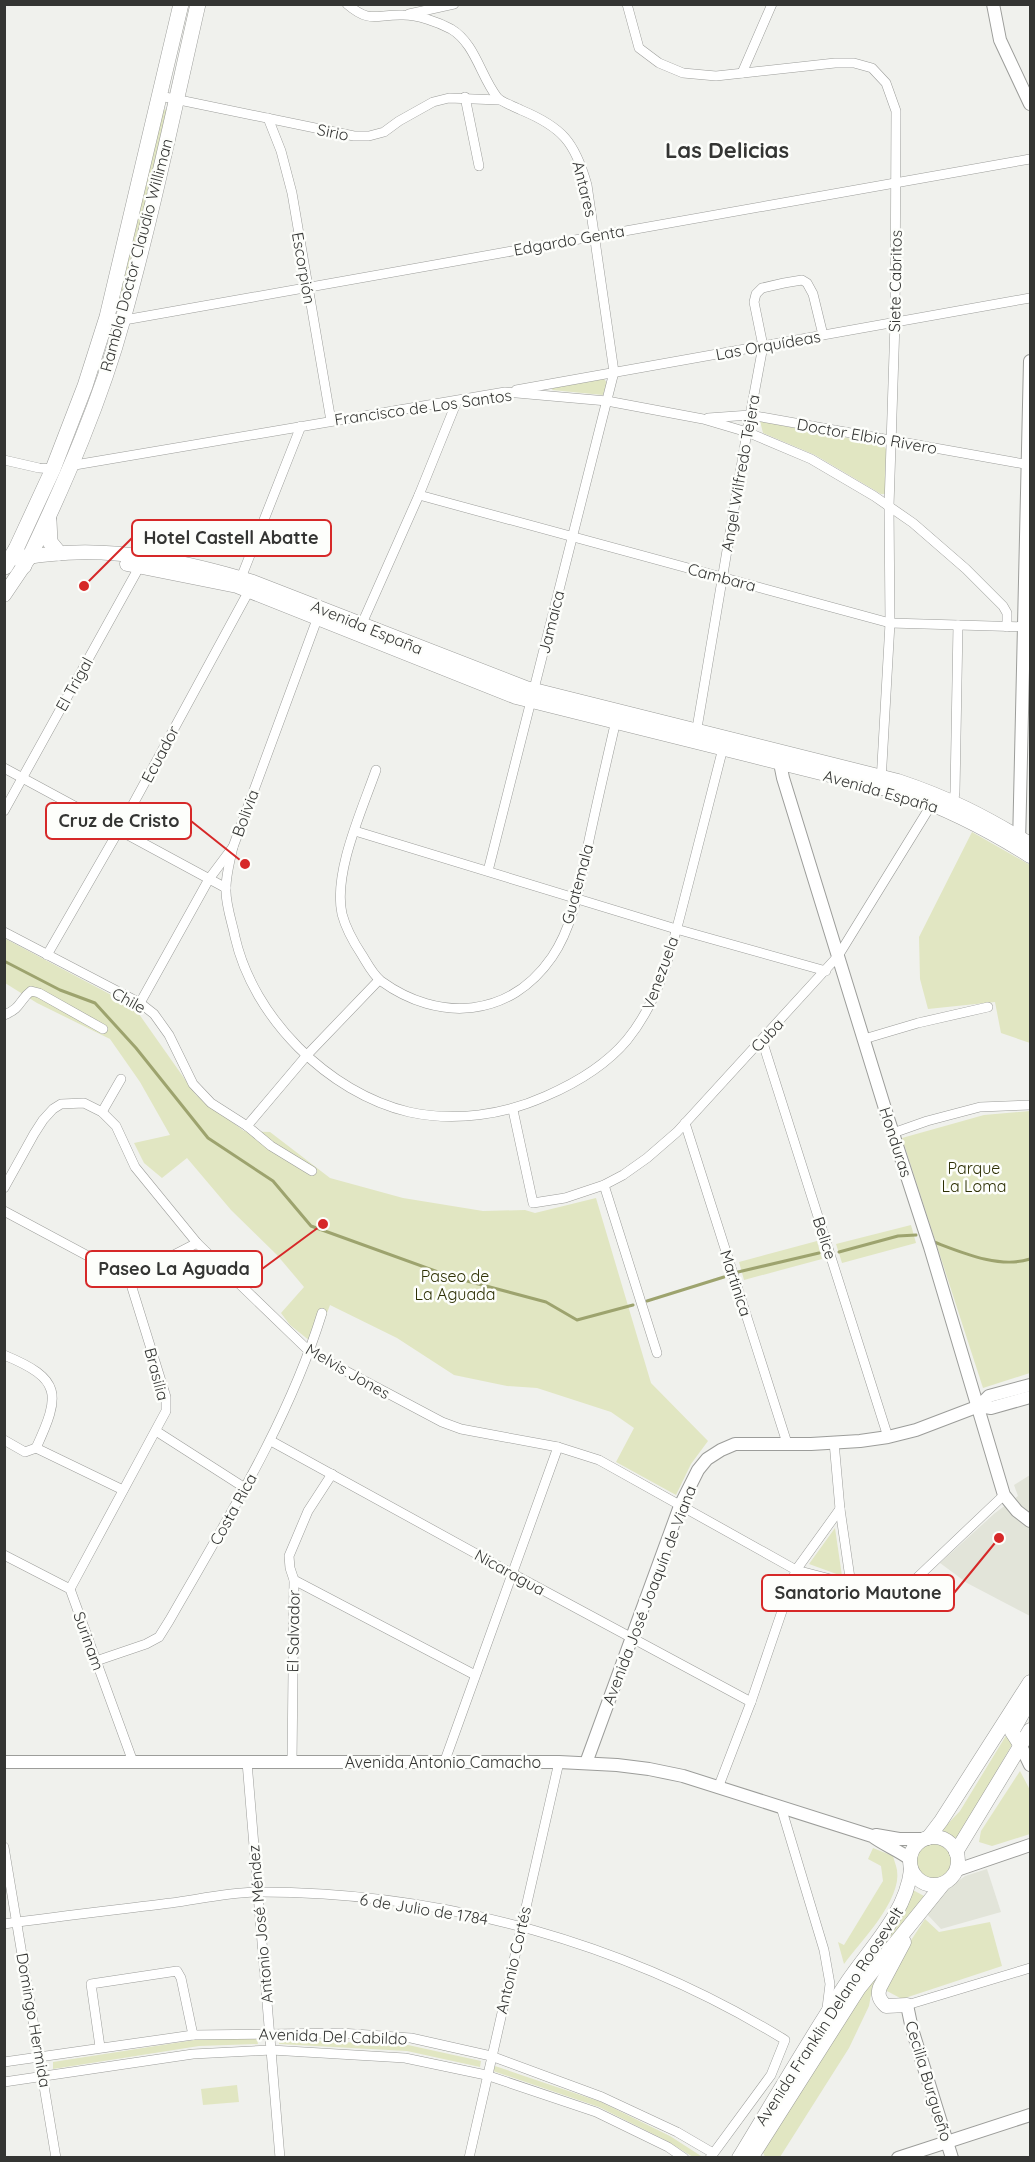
<svg xmlns="http://www.w3.org/2000/svg" width="1035" height="2162" font-family="Quicksand,sans-serif">
<style>
.built{fill:#e2e4d9}
.green{fill:#e1e6c2}
.lines{fill:none;stroke-linecap:round;stroke-linejoin:round}
.stream{stroke:#9da36e;stroke-width:3}
.minor-casing{stroke:#9c9d9a;stroke-width:10}
.tertiary-casing{stroke:#9c9d9a;stroke-width:14}
.secondary-casing{stroke:#9c9d9a;stroke-width:15}
.primary-casing{stroke:#9c9d9a;stroke-width:16}
.minor{stroke:#fff;stroke-width:9}
.tertiary{stroke:#fff;stroke-width:12}
.secondary{stroke:#fff;stroke-width:14}
.primary{stroke:#fff;stroke-width:15}
.labels{text-anchor:middle;stroke-width:5;stroke-linejoin:round;paint-order:stroke}
.street-label{font-size:16px;fill:#343533;stroke:#fdfefb}
.park-label{font-size:16px;fill:#2d3004;stroke:#fdfefb}
.district-label{font-size:22px;font-weight:bold;fill:#343533;stroke:#fdfefb}
.leader{fill:none;stroke:#d62828;stroke-width:2}
.callout-dot{fill:#d62828;stroke:#fdfefb;stroke-width:2}
.callout{fill:#fdfefb;stroke:#d62828;stroke-width:2}
.callout-label{font-size:18px;text-anchor:middle;font-weight:bold;fill:#343533}
</style>
<rect width="100%" height="100%" fill="#f0f1ed"/>
<g class="built">
<path d="M1030,1475v141l-63,-33 -27,-20 55,-50 23,-17 -4,-11z"/>
<path d="M987,1869l14,43 -60,17 -15,-16 19,-22 20,-15z"/>
</g>
<g class="green">
<path d="M167,109l-46,201 -4,1 -1,-1 47,-200z"/>
<path d="M604,379l3,4 -4,12 -51,-5 1,-2z"/>
<path d="M760,421l123,24 3,4 -1,45h-4l-66,-39 -52,-22z"/>
<path d="M972,832l58,33v178l-29,-10 -6,-31 -67,7 -8,-30 -1,-42z"/>
<path d="M4,938l130,69 62,88 48,36 26,1 60,46 73,20 80,13 42,-1 10,3 61,-15 55,185 57,58 -17,23 -15,31 -60,-33 18,-34 -23,-16 -74,-24 -30,-2 -53,-11 -57,-37 -67,-33 -15,40 -25,-20 -9,-12 23,-26 -27,-32 -46,-45 -44,-52 -25,20 -18,-15 -10,-20 36,-8 -30,-53 -30,-43 -73,-36 -32,-20z"/>
<path d="M1030,1111v262l-47,15 -81,-250 82,-23z"/>
<path d="M911,1225l5,18 -74,20 -6,-19z"/>
<path d="M817,1241l5,18 -78,21 -5,-18z"/>
<path d="M835,1528l7,48 -33,-12z"/>
<path d="M1007,1734l7,7 -57,99 -17,-8 20,-21z"/>
<path d="M1020,1771l10,19v44l-38,12 -13,-4 2,-11z"/>
<circle cx="935" cy="1861" r="19"/>
<path d="M873,1848l20,8c1,4 3,9 4,14 5,30 -36,71 -53,94l-6,-22 6,3 39,-64 -2,-15 -13,-7z"/>
<path d="M913,1890l11,6 -87,118 16,-32 55,-80z"/>
<path d="M925,1919l14,13 51,-10 12,44 -100,33 -17,-9 19,-39z"/>
<path d="M881,1969l4,1 -14,25 -2,11 -20,42 -69,109h-15l-3,-7 75,-121z"/>
<path d="M201,2039h56l1,5 -59,2 -146,23v-7z"/>
<path d="M279,2039l129,6 73,16 -1,6 -73,-16 -128,-7z"/>
<path d="M495,2066l106,36 69,34 31,20 -1,1h-7l-26,-16 -68,-34 -106,-36z"/>
<path d="M237,2085l2,17 -36,3 -2,-16z"/>
</g>
<g class="lines">
<g class="stream">
<path d="M4,961l56,29 35,13 41,45 72,90 65,43 38,45 141,51 94,25 31,18 56,-15"/>
<path d="M934,1242c29,11 66,27 96,17"/>
<path d="M839,1252l59,-16 18,-1"/>
<path d="M738,1272l81,-19"/>
<path d="M647,1301l77,-24"/>
</g>
<defs>
<g id="minor">
<path d="M347,4c23,20 29,10 56,11 15,0 35,7 48,14 24,14 30,48 46,68 5,6 17,9 24,13 41,17 54,32 66,75l27,187 -126,499"/>
<path d="M627,4l12,44 20,15 24,10 33,3 119,-13h19l18,5 14,15 10,28 -1,211 -6,184 1,117 -9,159"/>
<path d="M409,14l45,-10"/>
<path d="M742,73l30,-69"/>
<path d="M160,96l194,40h15l15,-4 15,-11 34,-19 16,-4 50,2"/>
<path d="M465,97l14,69"/>
<path d="M268,118l13,33 11,42 39,228"/>
<path d="M107,317l16,3 7,-1 900,-160"/>
<path d="M516,390l514,-92"/>
<path d="M708,418l42,-3 280,50"/>
<path d="M4,460l35,8 16,1"/>
<path d="M69,466l436,-74 102,9 96,18 44,13 64,27 63,37 39,27 53,46 37,37 4,7v14"/>
<path d="M419,495l471,128 140,4"/>
<path d="M239,583l62,-157"/>
<path d="M360,628l59,-133 38,-94"/>
<path d="M696,734l51,-302 16,-86 -9,-44 2,-8 6,-6 22,-5 18,-3 5,3 6,11 10,41"/>
<path d="M4,768l222,120"/>
<path d="M376,770c-14,40 -43,103 -34,144 4,15 12,29 20,41 5,8 11,20 19,26 58,42 129,37 171,-24 22,-32 28,-75 36,-112 9,-43 19,-86 29,-129"/>
<path d="M953,805l2,-13 3,-167"/>
<path d="M4,811l138,-249"/>
<path d="M355,831l321,98 150,42"/>
<path d="M233,847c-3,13 -7,28 -7,41 -1,15 6,34 9,49 18,80 93,156 174,175 46,10 95,3 137,-16 30,-13 60,-31 81,-56 36,-44 47,-102 61,-155 12,-47 24,-94 36,-141"/>
<path d="M4,932l136,71 14,11 15,21 24,49 18,19 36,23 24,20 41,25"/>
<path d="M47,955l72,-125 132,-243"/>
<path d="M140,1003l69,-124 24,-32 86,-233"/>
<path d="M4,1015c18,-7 15,-15 27,-24l8,2 64,36"/>
<path d="M864,1039l54,-16 70,-16"/>
<path d="M762,1040l126,397"/>
<path d="M513,1110l20,93 32,-5 39,-13 19,-10 24,-17 30,-26 161,-176 95,-154"/>
<path d="M102,1112l19,-33"/>
<path d="M685,1123l102,320"/>
<path d="M247,1126l60,-71 72,-75"/>
<path d="M893,1133l34,-12 53,-14 50,-2"/>
<path d="M604,1185l53,168"/>
<path d="M4,1188l30,-54 9,-14 10,-11 8,-5 23,-1 18,9 14,14 19,41 62,76 113,109 132,70 19,7 97,18 41,13 197,110 96,25 11,-4 101,-96"/>
<path d="M4,1211l125,67 37,119v14l-96,178"/>
<path d="M129,1278l68,-35"/>
<path d="M4,1355c58,24 57,39 32,93l87,42"/>
<path d="M156,1431l89,57"/>
<path d="M4,1440l21,12 11,-4"/>
<path d="M271,1441l242,133 238,128"/>
<path d="M834,1442l6,67 11,76"/>
<path d="M4,1555l66,34 63,173"/>
<path d="M294,1580l181,95"/>
<path d="M96,1661l50,-17 13,-7 10,-16c57,-100 119,-198 153,-308"/>
<path d="M247,1762l33,396"/>
<path d="M292,1763l2,-183 -4,-12 -1,-12 19,-45 24,-37"/>
<path d="M444,1763l114,-316"/>
<path d="M718,1788l33,-86 45,-132 44,-61"/>
<path d="M781,1807l43,143 6,34 -3,24"/>
<path d="M4,1847l52,311"/>
<path d="M4,1924c56,-8 111,-14 167,-21 29,-4 60,-11 89,-11 184,0 369,52 525,148l-14,35 -61,83"/>
<path d="M907,2005l123,-37"/>
<path d="M100,2047l-9,-63 86,-13 4,7 12,57"/>
<path d="M4,2062l189,-27 148,-2 70,5 80,18 111,41 75,35 36,21"/>
<path d="M4,2082l189,-28 78,-4 134,8 81,17 110,37 72,35 16,11"/>
<path d="M469,2158l90,-396"/>
</g>
<g id="tertiary">
<path d="M993,4l7,36 30,64"/>
<path d="M784,754l-3,14 2,10 104,337 43,132 74,248 13,16 13,10"/>
<path d="M1019,845l11,-484"/>
<path d="M979,1406l10,-10 41,-11"/>
<path d="M1021,1746l9,19"/>
<path d="M4,1762h555l58,3 32,4 34,7 189,60c12,9 26,14 38,23"/>
<path d="M586,1763l94,-257 18,-36 9,-11 14,-9 14,-6h76l49,-3 28,-4 28,-7 63,-24 12,2 39,-11"/>
<path d="M876,1835l23,4h25"/>
<path d="M957,1870l73,-25"/>
<path d="M907,2005l5,24 40,129"/>
<path d="M898,2158l132,-43"/>
</g>
<g id="secondary">
<path d="M21,560c10,-5 20,-5 31,-6 67,-7 138,9 201,28l273,106 372,93c51,17 86,35 132,63"/>
<path d="M127,564l110,22 279,111 386,96c46,16 87,37 128,63"/>
<path d="M4,595l25,-37"/>
<path d="M1021,1746l-9,-14 18,-32"/>
<circle cx="934" cy="1861" r="24"/>
<path d="M928,1838l13,-17 89,-139"/>
<path d="M956,1852l74,-122"/>
<path d="M904,1942l-24,45c-3,8 -1,13 6,19l21,-1"/>
<path d="M739,2158c36,-59 71,-120 109,-177 23,-34 58,-68 63,-111"/>
<path d="M751,2158l108,-170 84,-104"/>
</g>
<g id="primary">
<path d="M49,521l1,21 9,11"/>
<path d="M16,549l8,17"/>
<path d="M30,556c36,-76 71,-156 93,-237 29,-104 51,-210 75,-315"/>
<path d="M5,567l11,-18 37,-80 32,-83 22,-69 74,-313"/>
</g>
</defs>
<use href="#minor" class="minor-casing"/>
<use href="#tertiary" class="tertiary-casing"/>
<use href="#secondary" class="secondary-casing"/>
<use href="#primary" class="primary-casing"/>
<use href="#minor" class="minor"/>
<use href="#tertiary" class="tertiary"/>
<use href="#secondary" class="secondary"/>
<use href="#primary" class="primary"/>
</g>
<g class="labels">
<g class="street-label">
<text transform="translate(333 132) rotate(11)" y="6">Sirio</text>
<text transform="translate(585 189) rotate(76)" y="6">Antares</text>
<text transform="translate(569 240) rotate(-10)" y="6">Edgardo Genta</text>
<text transform="translate(136 255) rotate(-75)" y="6">Rambla Doctor Claudio Williman</text>
<text transform="translate(304 268) rotate(80)" y="6">Escorpión</text>
<text transform="translate(895 281) rotate(-89)" y="6">Siete Cabritos</text>
<text transform="translate(768 345) rotate(-10)" y="6">Las Orquídeas</text>
<text transform="translate(423 407) rotate(-8)" y="6">Francisco de Los Santos</text>
<text transform="translate(867 436) rotate(10)" y="6">Doctor Elbio Rivero</text>
<text transform="translate(740 473) rotate(-80)" y="6">Angel Wilfredo Tejera</text>
<text transform="translate(722 577) rotate(15)" y="6">Cambara</text>
<text transform="translate(551 622) rotate(-76)" y="6">Jamaica</text>
<text transform="translate(367 627) rotate(22)" y="6">Avenida España</text>
<text transform="translate(74 684) rotate(-61)" y="6">El Trigal</text>
<text transform="translate(160 754) rotate(-62)" y="6">Ecuador</text>
<text transform="translate(881 791) rotate(16)" y="6">Avenida España</text>
<text transform="translate(245 813) rotate(-70)" y="6">Bolivia</text>
<text transform="translate(577 884) rotate(-75)" y="6">Guatemala</text>
<text transform="translate(660 973) rotate(-70)" y="6">Venezuela</text>
<text transform="translate(129 1000) rotate(29)" y="6">Chile</text>
<text transform="translate(767 1035) rotate(-47)" y="6">Cuba</text>
<text transform="translate(896 1142) rotate(72)" y="6">Honduras</text>
<text transform="translate(825 1238) rotate(72)" y="6">Belice</text>
<text transform="translate(736 1283) rotate(72)" y="6">Martinica</text>
<text transform="translate(348 1371) rotate(30)" y="6">Melvis Jones</text>
<text transform="translate(157 1374) rotate(75)" y="6">Brasilia</text>
<text transform="translate(233 1509) rotate(-61)" y="6">Costa Rica</text>
<text transform="translate(510 1572) rotate(29)" y="6">Nicaragua</text>
<text transform="translate(649 1595) rotate(-69)" y="6">Avenida José Joaquín de Viana</text>
<text transform="translate(293 1631) rotate(-89)" y="6">El Salvador</text>
<text transform="translate(89 1641) rotate(70)" y="6">Surinam</text>
<text x="443" y="1768">Avenida Antonio Camacho</text>
<text transform="translate(424 1909) rotate(9)" y="6">6 de Julio de 1784</text>
<text transform="translate(260 1924) rotate(-95)" y="6">Antonio José Méndez</text>
<text transform="translate(513 1960) rotate(-77)" y="6">Antonio Cortés</text>
<text transform="translate(829 2016) rotate(-57)" y="6">Avenida Franklin Delano Roosevelt</text>
<text transform="translate(34 2020) rotate(80)" y="6">Domingo Hermida</text>
<text transform="translate(333 2036) rotate(2)" y="6">Avenida Del Cabildo</text>
<text transform="translate(929 2081) rotate(73)" y="6">Cecilia Burgueño</text>
</g>
<g class="park-label">
<text x="974" y="1174">Parque<tspan x="974" dy="18">La Loma</tspan></text>
<text x="455" y="1282">Paseo de<tspan x="455" dy="18">La Aguada</tspan></text>
</g>
<g class="district-label">
<text x="727" y="158">Las Delicias</text>
</g>
</g>
<path class="leader" d="M84 586L132 538M245 864L191 821M323 1224L262 1269M999 1538L954 1593"/>
<g class="callout-dot">
<circle cx="84" cy="586" r="6"/>
<circle cx="245" cy="864" r="6"/>
<circle cx="323" cy="1224" r="6"/>
<circle cx="999" cy="1538" r="6"/>
</g>
<g class="callout">
<rect x="132" y="520" width="199" height="36" rx="6"/>
<rect x="46" y="803" width="145" height="36" rx="6"/>
<rect x="86" y="1251" width="176" height="36" rx="6"/>
<rect x="762" y="1575" width="192" height="36" rx="6"/>
</g>
<g class="callout-label">
<text x="231" y="544">Hotel Castell Abatte</text>
<text x="119" y="827">Cruz de Cristo</text>
<text x="174" y="1275">Paseo La Aguada</text>
<text x="858" y="1599">Sanatorio Mautone</text>
</g>
<rect width="1035" height="2162" fill="none" stroke="#343533" stroke-width="12"/>
</svg>
